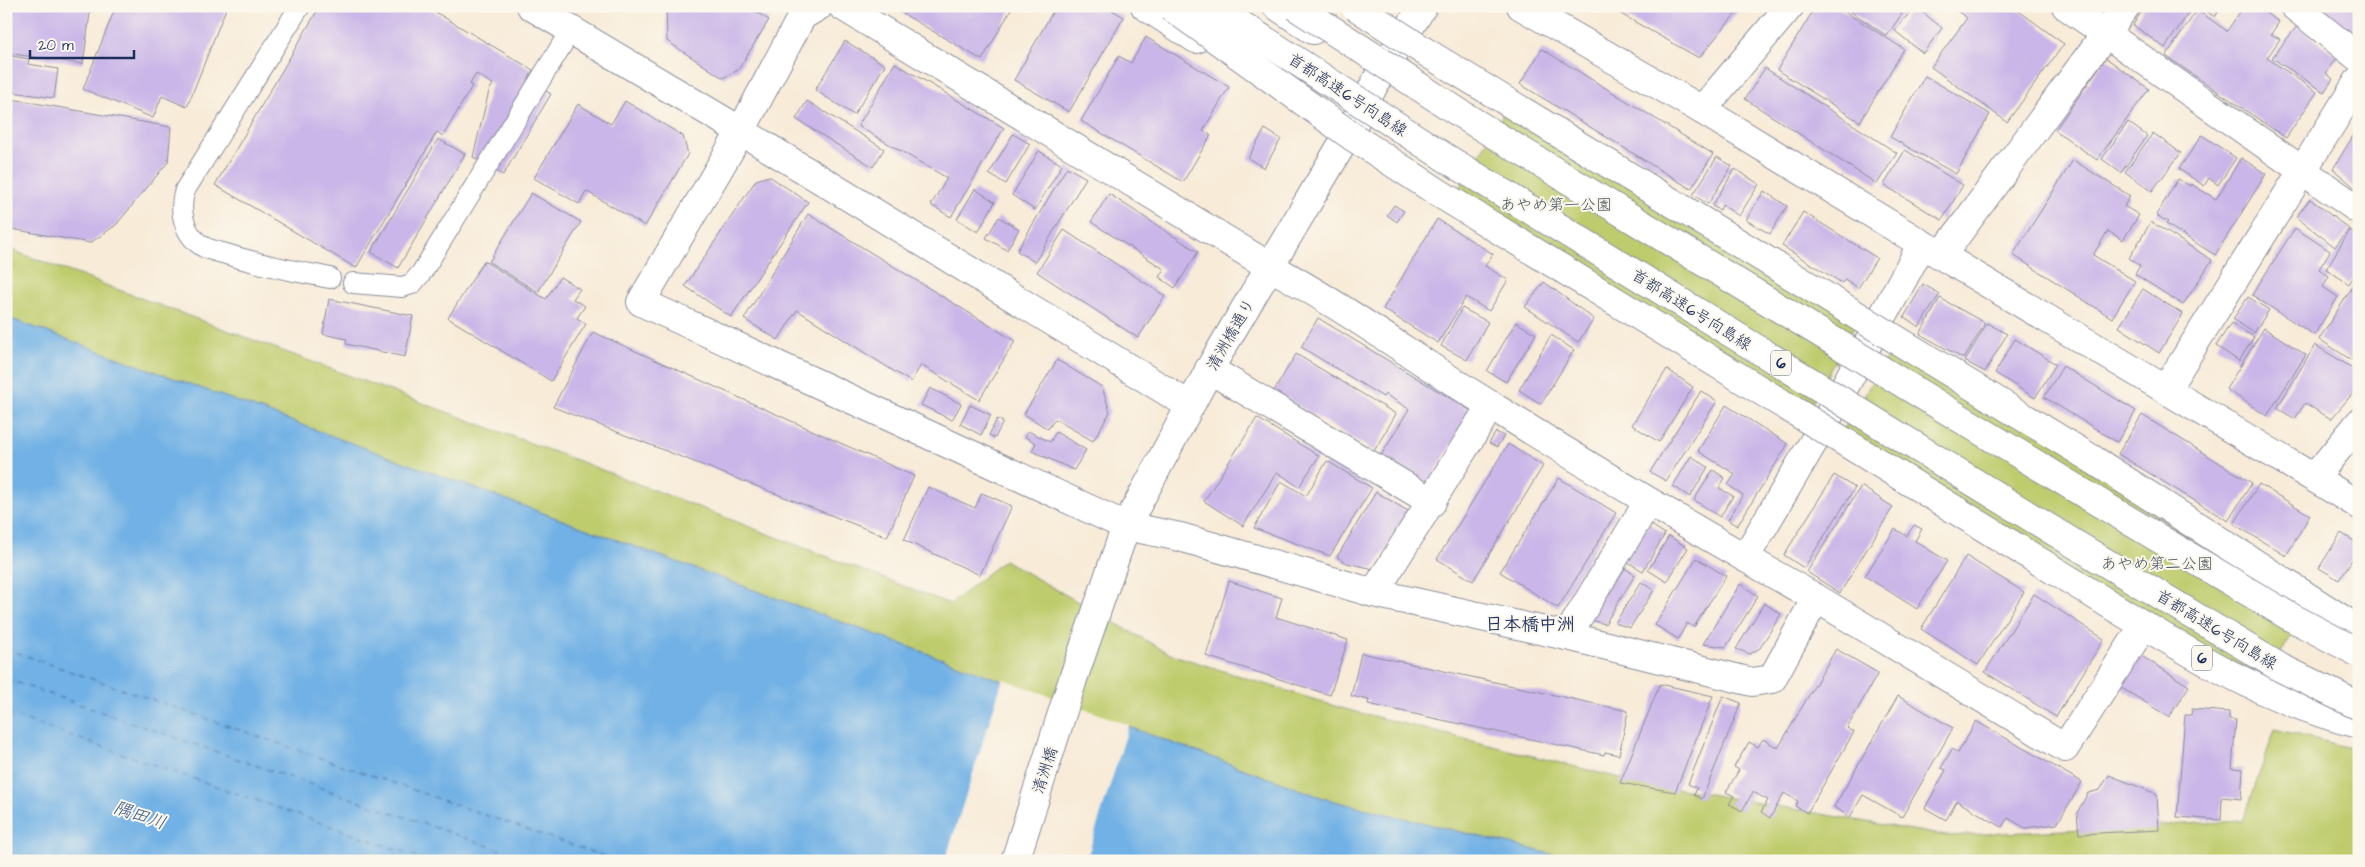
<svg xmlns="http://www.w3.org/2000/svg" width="2365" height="867" font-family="'Architects Daughter','Klee One',sans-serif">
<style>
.green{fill:#bfcc6d;stroke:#6d7e66}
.water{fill:#71b1e5;stroke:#4670a2}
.pier{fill:#f8ebd8}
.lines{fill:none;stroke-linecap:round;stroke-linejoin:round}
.ferry{stroke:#355686;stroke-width:1;stroke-dasharray:6 5;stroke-linecap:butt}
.building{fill:#cab6e8}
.service-casing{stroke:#8a8d9b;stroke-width:22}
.minor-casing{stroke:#8a8d9b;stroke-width:30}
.secondary-casing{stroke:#8a8d9b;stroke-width:30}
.motorway-casing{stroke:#8a8d9b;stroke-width:30}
.service{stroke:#fff;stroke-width:20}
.minor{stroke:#fff;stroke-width:28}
.secondary{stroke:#fff;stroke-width:28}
.motorway{stroke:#fff;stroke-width:28}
.motorway-bridge-casing{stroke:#8a8d9b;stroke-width:30;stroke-linecap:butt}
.motorway-bridge{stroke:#fff;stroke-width:28}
.labels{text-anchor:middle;stroke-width:4;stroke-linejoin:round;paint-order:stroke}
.shield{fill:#fbf7ec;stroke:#5e6b89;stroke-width:1}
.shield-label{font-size:15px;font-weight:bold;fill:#1b2f5e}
.street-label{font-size:16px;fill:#1b2f5e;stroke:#fbf7ec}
.park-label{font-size:16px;fill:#445662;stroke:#fbf7ec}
.neighbourhood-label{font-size:18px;font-weight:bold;fill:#1b2f5e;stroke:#fbf7ec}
.water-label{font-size:18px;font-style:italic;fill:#355686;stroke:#fbf7ec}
</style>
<rect width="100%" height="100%" fill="#fbf7ec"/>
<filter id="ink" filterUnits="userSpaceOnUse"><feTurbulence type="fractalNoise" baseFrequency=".02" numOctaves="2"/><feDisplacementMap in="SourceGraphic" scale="10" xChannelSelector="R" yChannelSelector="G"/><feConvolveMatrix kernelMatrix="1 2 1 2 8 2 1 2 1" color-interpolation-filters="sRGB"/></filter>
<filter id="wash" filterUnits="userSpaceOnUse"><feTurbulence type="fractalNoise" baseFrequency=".0096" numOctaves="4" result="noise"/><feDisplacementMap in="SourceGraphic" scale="20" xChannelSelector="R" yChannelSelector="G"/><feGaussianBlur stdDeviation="1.12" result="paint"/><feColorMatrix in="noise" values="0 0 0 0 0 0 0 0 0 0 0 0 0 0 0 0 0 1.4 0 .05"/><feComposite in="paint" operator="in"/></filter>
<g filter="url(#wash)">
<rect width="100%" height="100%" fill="#f8ebd8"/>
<g class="green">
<path d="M1509,104l352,210 -59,107 -355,-211z"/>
<path d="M6,248l578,215 366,141 54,-44 166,94 171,54 283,71 322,57 297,-15 32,-92 84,21v111h-780l-253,-62 -1320,-482z"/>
<path d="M1898,339l419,253 -59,100 -420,-253z"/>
</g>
<path class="water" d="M6,317l1320,482 253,62h-1573z"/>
<path class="pier" d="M1003,679l126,46 -43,136h-141z"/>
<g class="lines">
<g class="ferry">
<path d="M6,649l612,212"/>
<path d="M6,679l526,182"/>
<path d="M6,713l424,148"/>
</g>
</g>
<g id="blocks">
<g class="building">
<path d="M6,6h85l-8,58 -77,-11z"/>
<path d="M116,6h111l-40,101 -25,-11 -9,22 -70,-29z"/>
<path d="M320,6h105l108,64 -5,11 23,13 -48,81 -30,-18 16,-66 4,-7 -17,-10 -6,10 2,2 -29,50 -6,-4 -81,136 -141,-83z"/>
<path d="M666,6h81l22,14 -31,50 -15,8 -56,-37z"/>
<path d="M890,6h118l4,2 -30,52z"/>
<path d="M1056,6h49l19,11 -55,95 -55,-32z"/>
<path d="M1614,6h128l-43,52 -87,-49z"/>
<path d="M1816,6h20l68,43 -44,73 -83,-52z"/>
<path d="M1842,6h65l-20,30z"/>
<path d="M1915,6l27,22 -19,25 -28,-22z"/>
<path d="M1950,6h62l52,38 -57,78 -76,-55 36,-49z"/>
<path d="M2145,6h48l-28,42 -32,-23z"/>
<path d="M2199,6h23l-7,11z"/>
<path d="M2244,6h11l24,16 -8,12 9,5 -13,19 50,34 -31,46 -120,-82 31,-46 30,21z"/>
<path d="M2318,6h41v24l-8,12 -37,-30z"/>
<path d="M2297,26l41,31 -12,16 7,6 -9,13 -52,-34z"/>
<path d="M1146,37l83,50 -26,44 8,4 -28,47 -102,-61 38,-65 12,7z"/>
<path d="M845,41l40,24 -31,50 -39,-25z"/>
<path d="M1542,49l171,105 -22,35 -171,-105z"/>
<path d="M6,55l23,4 -1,5 30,5 -4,29 -48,-7z"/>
<path d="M2106,58l43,31 -52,71 -42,-30z"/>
<path d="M895,63l109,65 -53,89 -20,-12 16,-27 -89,-52z"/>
<path d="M1765,68l132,85 -20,31 -132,-85z"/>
<path d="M1925,76l65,38 -34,60 -66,-37z"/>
<path d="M6,98l165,29 -3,35 -52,63 -26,18 -84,-15z"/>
<path d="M625,101l58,35 5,18 -43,72 -59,-35 -7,13 -45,-26 44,-74 33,20z"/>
<path d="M807,101l77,48 -11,18 -77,-48z"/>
<path d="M2128,122l19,14 -26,37 -19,-14z"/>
<path d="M2359,126v65l-26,-22z"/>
<path d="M1265,129l16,10 -17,29 -16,-10z"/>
<path d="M2153,133l28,20 -29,38 -27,-19z"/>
<path d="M1013,134l17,10 -24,40 -17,-10z"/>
<path d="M2202,135l34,23 -18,27 -9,-7 -5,8 -25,-17z"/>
<path d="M438,139l27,15 -67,114 -27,-16z"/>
<path d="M1905,150l58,35 -21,35 -58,-35z"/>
<path d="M1039,151l23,14 -27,45 -23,-15z"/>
<path d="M1717,157l15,9 -24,38 -15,-9z"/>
<path d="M2241,158l25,16 -51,81 -49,-31 2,-2 -12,-7 22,-36 12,7 1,-2 25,15z"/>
<path d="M2073,160l57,36 -6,10 15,9 -16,25 -15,-9 -15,24 42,26 -23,37 -99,-63z"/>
<path d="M1067,167l19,11 -51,84 -18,-11z"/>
<path d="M1735,169l24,15 -20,32 -17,-11 -2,5 -8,-4z"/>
<path d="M769,176l39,26 -77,115 -46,-31 71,-106z"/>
<path d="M975,189l20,13 -17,30 -21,-13z"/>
<path d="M1764,191l23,15 -17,28 -24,-14z"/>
<path d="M531,193l50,29 -43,70 -49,-30z"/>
<path d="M1109,194l89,58 -23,36 -16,-11 5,-8 -73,-47z"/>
<path d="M2310,199l39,30 -14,18 -39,-30z"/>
<path d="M1394,205l10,6 -7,11 -10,-7z"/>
<path d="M1803,212l74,46 -19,30 -13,-9 -3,4 -60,-37z"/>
<path d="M808,214l207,127 -36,59 -58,-35 -10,17 -114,-72 -19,30 -34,-21z"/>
<path d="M999,217l20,12 -12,21 -21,-12z"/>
<path d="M1437,219l56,35 -8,12 23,14 -19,31 -23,-14 -28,46 -55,-34z"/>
<path d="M2151,222l61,38 -29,45 -48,-31 5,-8 -11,-8z"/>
<path d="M2295,228l35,23 -11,18 10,7 -6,11 15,10 -24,38 -62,-40z"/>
<path d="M1064,230l101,66 -27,42 -101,-66z"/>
<path d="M2350,230l9,6v32l-10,16 -23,-15z"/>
<path d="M484,261l62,38 14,-22 20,12 -7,10 12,7 -8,12 9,6 -35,57 -103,-63z"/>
<path d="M2359,277v88l-40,-26z"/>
<path d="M1544,282l50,37 -16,23 -53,-35z"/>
<path d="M1923,284l17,10 -21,33 -15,-10z"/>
<path d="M2143,289l40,25 -24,39 -40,-26z"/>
<path d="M2248,297l21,13 -15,23 -21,-14z"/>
<path d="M1940,298l45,25 -21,36 -44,-25z"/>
<path d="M329,299l84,17 -8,41 -59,-13 1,-5 -24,-5z"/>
<path d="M1462,308l26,14 -21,38 -26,-14z"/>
<path d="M1318,318l153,93 -44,75 -47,-29 29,-48 -24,-15 -2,3 -82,-50z"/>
<path d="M1516,322l20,12 -30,48 -19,-11z"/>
<path d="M1987,323l20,11 -22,38 -20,-11z"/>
<path d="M2231,323l23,14 -15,24 -23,-15z"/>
<path d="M2264,328l42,27 -39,61 -41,-27z"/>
<path d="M593,332l321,144 -27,61 -334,-130z"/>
<path d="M1551,335l23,15 -33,54 -22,-14z"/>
<path d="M2015,339l41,25 -21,34 -40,-25z"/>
<path d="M2315,345l44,27v14l-28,33 -26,-16 -10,16 -18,-11z"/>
<path d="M1296,354l100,60 -22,37 -100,-60z"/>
<path d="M1057,360l45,27 8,25 -17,29 -38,-22 -7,10 -24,-15z"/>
<path d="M2063,366l73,45 -19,31 -73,-45z"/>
<path d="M1667,369l26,18 -34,55 -27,-17z"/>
<path d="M930,388l31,16 -9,16 -31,-15z"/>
<path d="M1701,391l16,10 -51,80 -16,-9z"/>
<path d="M970,405l21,10 -10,20 -21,-11z"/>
<path d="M1726,405l62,39 -51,82 -9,-6 15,-25 -15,-10 7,-11 -37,-23z"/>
<path d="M2142,415l110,68 -24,38 -110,-67z"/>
<path d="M1257,418l62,38 -20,31 -22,-15 -34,54 -39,-25z"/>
<path d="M997,419l6,3 -8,16 -6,-3z"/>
<path d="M1028,431l22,11 6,-10 30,18 -12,20 -42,-19 4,-8 -11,-6z"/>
<path d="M1496,432l8,4 -7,11 -8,-4z"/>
<path d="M1508,444l35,22 -70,115 -36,-22z"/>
<path d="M1691,456l17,11 -18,30 -17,-11z"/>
<path d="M1327,461l45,27 -42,68 -76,-28 27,-47 25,15z"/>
<path d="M1713,470l12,8 -6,10 14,8 -13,21 -26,-17z"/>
<path d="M1834,475l21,13 -51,80 -20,-13z"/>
<path d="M1559,478l57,35 -58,95 -58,-36z"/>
<path d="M2259,484l51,31 -24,41 -52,-32z"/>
<path d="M1861,486l32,21 -53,86 -33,-21z"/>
<path d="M928,487l47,21 7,-15 30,13 -32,69 -76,-35z"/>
<path d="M1376,492l32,19 -34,58 -27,-6 -10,-6z"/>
<path d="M1647,522l18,12 -22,37 -19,-11z"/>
<path d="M1914,525l8,4 -7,12 32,20 -30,48 -52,-33 30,-47 12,7z"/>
<path d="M2341,533l18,11v5l-20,31 -20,-12z"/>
<path d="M1669,536l19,12 -21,34 -19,-12z"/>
<path d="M1966,556l58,36 -46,73 -57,-36z"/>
<path d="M1696,558l30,18 -32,51 -7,-4 -9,16 -23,-14z"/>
<path d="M1617,563l18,12 -30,49 -21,-6z"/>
<path d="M1229,581l53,17 -6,19 72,23 -18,55 -124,-39z"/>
<path d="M1641,582l13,8 -24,38 -15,-5z"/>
<path d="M1740,584l18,12 -32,51 -23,-3z"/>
<path d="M2034,594l70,45 -48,78 -71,-45z"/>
<path d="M1764,603l17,11 -21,34 -10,6 -14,-5z"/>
<path d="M1836,649l42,24 -31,55 7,4 -47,81 -12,-7 3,-5 -14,-8 -14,25 -9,-6 7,-12 -15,-8 -11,19 -13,-7 5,-8 -8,-4 13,-22 -5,-3 15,-25 9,5 5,-8 15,9z"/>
<path d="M1361,653l267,58 -9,44 -14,-3 -1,3 -236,-51 1,-4 -18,-4z"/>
<path d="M2140,655l49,31 -20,31 -49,-30z"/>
<path d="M1660,684l53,12 -38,96 -55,-9z"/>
<path d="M1723,696l18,7 -39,96 -8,-4 3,-7 -9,-4z"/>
<path d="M1898,696l55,32 -51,89 -39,-22 -13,22 -16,-10z"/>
<path d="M2192,709l37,3v7l7,1 -4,48 11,1 -2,30 -19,-2 -1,23 -44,-3 8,-102h6z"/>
<path d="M1976,721l106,61 -25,42 -32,4 -17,-10 -6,9 -45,-26 -11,19 -21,-12 21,-38 -5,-2 11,-19 6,4z"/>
<path d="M2109,775l48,19 2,36 -80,4 -2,-21 11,-20 12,-3z"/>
</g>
</g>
</g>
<g filter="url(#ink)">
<use href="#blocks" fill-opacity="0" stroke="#8a8d9b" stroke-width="1"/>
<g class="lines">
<defs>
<g id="service">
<path d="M300,6l-115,184c-7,20 -1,46 19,57 6,3 15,5 22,7 34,11 69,17 104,24"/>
<path d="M353,283l49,4 10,-3 10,-12 149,-242"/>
</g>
<g id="minor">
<path d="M531,6l210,125 448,274"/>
<path d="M819,6l-17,10 -61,115 -100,171 485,224 54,11 194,56 193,43 185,46 20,-3 44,-81c-109,-61 -217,-125 -324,-192 -75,-46 -146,-98 -223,-140l-427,-260"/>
<path d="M1145,6l51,33"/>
<path d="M1521,6l181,104 220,134 437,261"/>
<path d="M2066,6l293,204"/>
<path d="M2294,6l65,52"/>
<path d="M1702,110l88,-104"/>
<path d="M1942,255l184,-249"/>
<path d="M1209,369l223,133"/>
<path d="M2166,389l193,-309"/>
<path d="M2314,478l45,-55"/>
<path d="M1745,558l82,-139 95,-175"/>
<path d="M1374,593l117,-188"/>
<path d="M1816,598l249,150 70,-109"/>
<path d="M1567,636l81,-134"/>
</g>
<path id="secondary" d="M1015,861l58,-182 53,-153 88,-165 133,-225 33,-62 43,-68"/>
<g id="motorway">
<path d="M1277,6l36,24"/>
<path d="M2092,459l267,171"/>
<path d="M2055,571c97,58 193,126 304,153"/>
</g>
</defs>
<use href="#service" class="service-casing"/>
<use href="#minor" class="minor-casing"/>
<use href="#secondary" class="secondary-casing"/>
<use href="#motorway" class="motorway-casing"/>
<use href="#service" class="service"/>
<use href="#minor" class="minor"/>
<use href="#secondary" class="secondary"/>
<use href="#motorway" class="motorway"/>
<defs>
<g id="motorway-bridge">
<path d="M1170,6l183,131 89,58 613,376"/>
<path d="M1212,6l234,152 627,385 208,125 78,38"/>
<path d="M1295,6l177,115 621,378 194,116 72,38"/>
<path d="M1355,6l69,45 668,408"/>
</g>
</defs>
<use href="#motorway-bridge" class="motorway-bridge-casing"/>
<use href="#motorway-bridge" class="motorway-bridge"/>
</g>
</g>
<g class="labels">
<g class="shield">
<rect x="1771" y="350.5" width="20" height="25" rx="4"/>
<rect x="2192" y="645.5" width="20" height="25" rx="4"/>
</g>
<g class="shield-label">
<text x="1781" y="368">6</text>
<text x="2202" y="663">6</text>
</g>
<g class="street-label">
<text transform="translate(1348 94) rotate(33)" y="6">首都高速6号向島線</text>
<text transform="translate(1692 309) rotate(32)" y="6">首都高速6号向島線</text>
<text transform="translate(1230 334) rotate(-60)" y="6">清洲橋通り</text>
<text transform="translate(2217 629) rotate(31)" y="6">首都高速6号向島線</text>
<text transform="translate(1044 770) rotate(-72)" y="6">清洲橋</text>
</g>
<g class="park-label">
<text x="1556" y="210">あやめ第一公園</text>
<text x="2157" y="569">あやめ第二公園</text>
</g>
<g class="neighbourhood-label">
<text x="1530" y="630">日本橋中洲</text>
</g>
<g class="water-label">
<text transform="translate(140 815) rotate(19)" y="6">隅田川</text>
</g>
</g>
<rect width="2365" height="867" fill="none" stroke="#fbf7ec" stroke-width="25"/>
<path d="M30 50v8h104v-8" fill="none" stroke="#1b2f5e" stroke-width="2.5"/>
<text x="38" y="50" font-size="15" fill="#1b2f5e" stroke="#fbf7ec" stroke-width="4" paint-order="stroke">20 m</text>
</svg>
